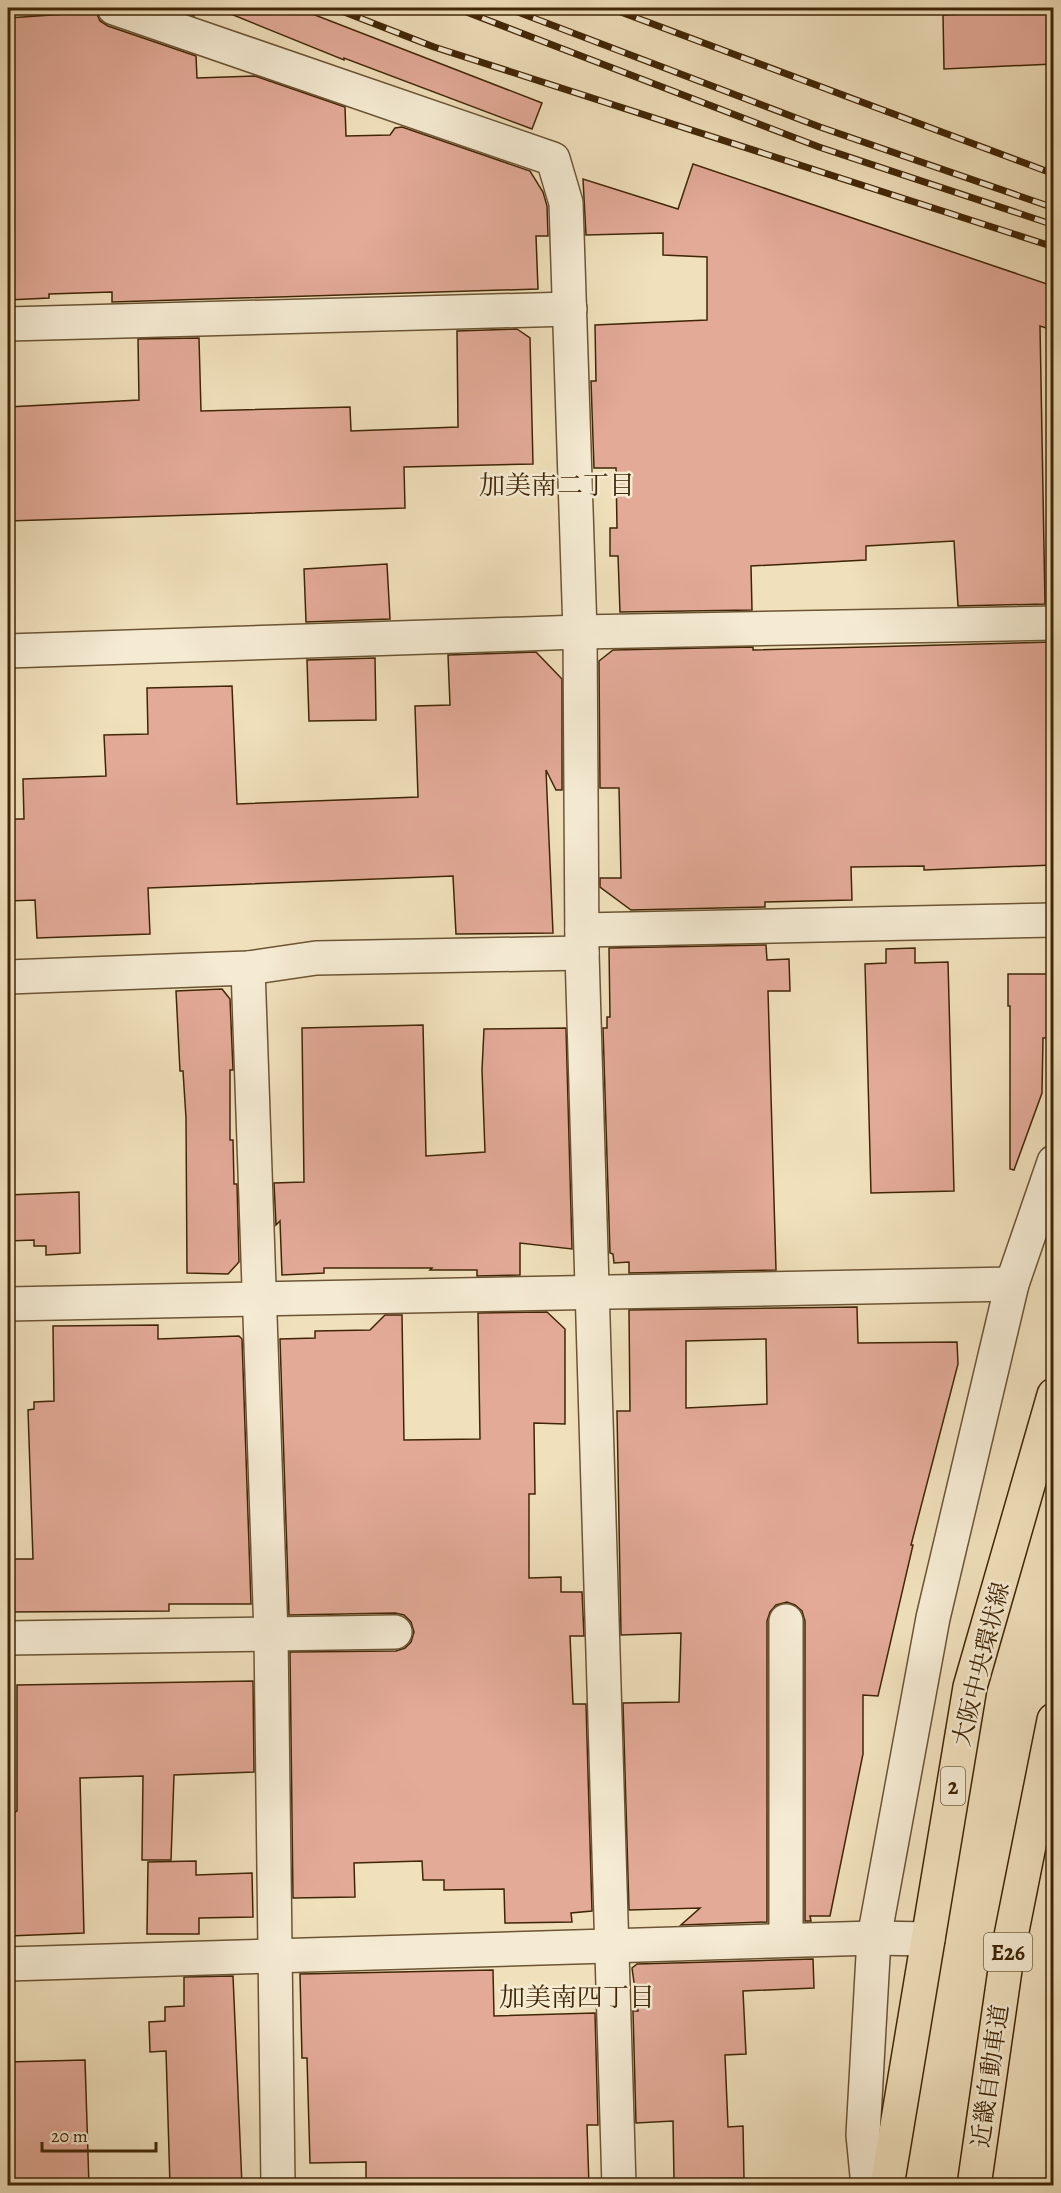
<svg xmlns="http://www.w3.org/2000/svg" width="1061" height="2193" font-family="Alegreya,'Noto Serif JP',serif">
<style>
.building{fill:#e3aa98;stroke:#402606;stroke-width:1.5;fill-rule:evenodd}
.lines{fill:none;stroke-linecap:round;stroke-linejoin:round}
.minor-casing{stroke:#6c5434;stroke-width:36}
.major-casing{stroke:#402606;stroke-width:36}
.highway-casing{stroke:#402606;stroke-width:36}
.minor{stroke:#f5ebd3;stroke-width:33}
.major{stroke:#f0e0bc;stroke-width:33}
.highway{stroke:#f0e0bc;stroke-width:33}
.rail-casing{stroke:#402606;stroke-width:7}
.rail{stroke:#f5ebd3;stroke-width:4.5;stroke-dasharray:14;stroke-linecap:butt}
.labels{text-anchor:middle;stroke-width:5;stroke-linejoin:round;paint-order:stroke}
.shield{fill:#f5ebd3;stroke:#766144;stroke-width:1.5}
.shield-label{font-size:22px;font-weight:bold;fill:#402606}
.street-label{font-size:24px;fill:#402606;stroke:#f5ebd3}
.neighbourhood-label{font-size:26px;fill:#402606;stroke:#f5ebd3}
</style>
<rect width="100%" height="100%" fill="#f0e0bc"/>
<filter id="stains"><feTurbulence type="fractalNoise" baseFrequency=".00333" numOctaves="4"/><feColorMatrix values="0 0 0 0 .2 0 0 0 0 .09 0 0 0 0 .02 0 0 0 .5 -.17"/></filter>
<radialGradient id="worn" r=".72"><stop offset=".6" stop-color="#630" stop-opacity="0"/><stop offset="1" stop-color="#630" stop-opacity=".3"/></radialGradient>
<g class="building">
<path d="M170,8h24v8z"/>
<path d="M216,8h81l245,95 -10,26 -188,-71v2z"/>
<path d="M1053,10v54l-109,5 -1,-54z"/>
<path d="M96,12l4,9 8,5 88,30 1,22 58,-2 90,31 1,29 44,-1 5,-7 7,-1 128,44 13,21 4,14 1,30h-12l2,53 -426,13v-10l-63,2v4l-41,2v-282z"/>
<path d="M693,164l360,122v44l-13,-4 5,278 -87,2 -4,-65 -88,5v14l-115,6 1,44 -132,2 -2,-56h-8v-28h7l-1,-60h-22l-3,-87h5l-1,-56 112,-5v-63l-44,-2v-22l-77,2 -3,-56 95,30z"/>
<path d="M517,329l13,9 3,126 -129,3 1,41 -397,13v-114l131,-7 -1,-61 61,-1 2,73 149,-4 1,24 107,-4 -1,-96z"/>
<path d="M387,564l3,55 -84,3 -2,-53z"/>
<path d="M1053,642v223l-129,5v-4l-73,1 1,33 -87,2v5l-134,3 -31,-23v-9h21l-2,-90h-19l-1,-127 14,-11 140,-3v3z"/>
<path d="M536,652l26,27v111h-6l-10,-20 7,163 -97,1 -3,-58 -305,12 2,46 -113,4 -2,-38 -27,1v-82h16l-1,-40 83,-3 -2,-41 44,-1 -1,-46 85,-2 5,118 181,-7 -3,-91 35,-1 -2,-50z"/>
<path d="M375,658l1,62 -67,1 -2,-61z"/>
<path d="M766,945l1,15 22,-1 1,32h-22l8,279 -147,3v-11l-15,1 -1,-9 -3,-1 -7,-225h4v-11h3l-1,-69z"/>
<path d="M915,948v15l33,-1 6,229 -83,2 -6,-229 21,-1v-14z"/>
<path d="M1008,974h45v64h-10l-1,55 -28,77 -4,-1v-163h-2z"/>
<path d="M222,989l8,10 3,71h-3v70h3l1,44h3l2,78 -11,12 -41,-1 -1,-155 -3,-47h-3l-4,-80z"/>
<path d="M423,1025l3,131 59,-4 -3,-82 2,-41 82,-1 6,221 -52,-6v32l-43,1v-6h-47l2,-2h-108v5l-42,2 -2,-54 -4,4 -2,-42 30,-1 -2,-154z"/>
<path d="M79,1192l1,61 -34,2v-9h-12v-6l-26,1v-46z"/>
<path d="M857,1307l1,36 99,-1 1,22 -47,181h2l-35,151 -15,-1v59l-33,162h-20l1,5h-6v-300l-3,-10 -7,-6 -8,-3 -11,3 -6,7 -3,9v301l-86,3 19,-17 -71,2 -6,-207 56,-1 2,-69 -60,2 -4,-224h13l-1,-101zM766,1339l1,65 -81,4v-67z"/>
<path d="M547,1312l18,17v95l-31,-1 1,71h-6v84l32,-1v15h21l2,44h-14l3,68h13l6,207 -21,2 1,9 -67,1 -1,-34 -60,1v-10h-21l-1,-19 -68,2 1,34 -62,1 -3,-246 106,-1 9,-3 6,-6 3,-10 -3,-10 -7,-7 -9,-2 -106,2 -9,-276 35,-1v-7l55,-1 15,-15h17l2,125 76,-1 -2,-126z"/>
<path d="M158,1325v14l81,-3 3,3 9,265h-82v7l-161,1v-53h25l-5,-149 6,-1v-7l20,-1 -1,-75z"/>
<path d="M253,1681l1,91 -80,3 -3,85h-29l1,-84 -63,2 4,155 -75,3 -1,-121 9,-4v-126z"/>
<path d="M196,1861v14l56,-2 1,44 -54,1v16h-52l1,-72z"/>
<path d="M813,1959l1,29 -71,3 3,63 -21,1 3,72 15,-1 1,52 -70,1 -1,-58 -37,2 -3,-112h5l-6,-43 5,-4z"/>
<path d="M493,1970l1,46 101,-3 3,112h-11l2,61h-223v-24l-56,1 -3,-105h-5l-2,-84z"/>
<path d="M233,1976l9,210h-72l-4,-135 -16,1 -1,-30 16,-1v-14l19,-1v-29z"/>
<path d="M85,2060l4,126h-81v-124z"/>
</g>
<g class="lines">
<defs>
<g id="minor">
<path d="M114,8l439,151 13,44 14,429 2,321 37,1233"/>
<path d="M8,324l562,-15"/>
<path d="M8,651l572,-19 474,-9"/>
<path d="M582,930l472,-10"/>
<path d="M248,968l23,667 7,551"/>
<path d="M8,977l240,-9 68,-10 266,-5"/>
<path d="M8,1304l1004,-20"/>
<path d="M786,1621v319"/>
<path d="M8,1638l387,-6"/>
<path d="M8,1964l866,-26 54,1"/>
<path d="M868,2186l-5,-51 11,-197 59,-320 79,-334 42,-122"/>
</g>
<path id="major" d="M887,2186l83,-499 84,-292"/>
<path id="highway" d="M974,2186l33,-230 47,-236"/>
</defs>
<use href="#minor" class="minor-casing"/>
<use href="#major" class="major-casing"/>
<use href="#highway" class="highway-casing"/>
<use href="#minor" class="minor"/>
<use href="#major" class="major"/>
<use href="#highway" class="highway"/>
<defs>
<g id="rail">
<path d="M334,8l100,39 620,200"/>
<path d="M456,8l363,139 235,78"/>
<path d="M507,8l313,119 234,81"/>
<path d="M610,8l444,166"/>
</g>
</defs>
<use href="#rail" class="rail-casing"/>
<use href="#rail" class="rail"/>
</g>
<g class="labels">
<g class="shield">
<rect x="941" y="1767" width="24" height="38" rx="4.5"/>
<rect x="984" y="1933" width="48" height="38" rx="4.5"/>
</g>
<g class="shield-label">
<text x="953" y="1794">2</text>
<text x="1008" y="1960">E26</text>
</g>
<g class="street-label">
<text transform="translate(981 1664) rotate(-76)" y="8">大阪中央環状線</text>
<text transform="translate(990 2076) rotate(-82)" y="8">近畿自動車道</text>
</g>
<g class="neighbourhood-label">
<text x="557" y="494">加美南二丁目</text>
<text x="577" y="2006">加美南四丁目</text>
</g>
</g>
<rect width="1061" height="2193" fill="none" stroke="#f0e0bc" stroke-width="30"/>
<rect x="9" y="9" width="1043" height="2175" fill="none" stroke="#402606" stroke-width="3"/>
<rect x="15" y="15" width="1031" height="2163" fill="none" stroke="#402606" stroke-width="1.5"/>
<path d="M42 2142v9h114v-9" fill="none" stroke="#402606" stroke-width="3"/>
<text x="51" y="2142" font-size="18" fill="#402606" stroke="#f5ebd3" stroke-width="4.5" paint-order="stroke">20 m</text>
<rect width="100%" height="100%" filter="url(#stains)"/>
<rect width="100%" height="100%" fill="url(#worn)"/>
</svg>
